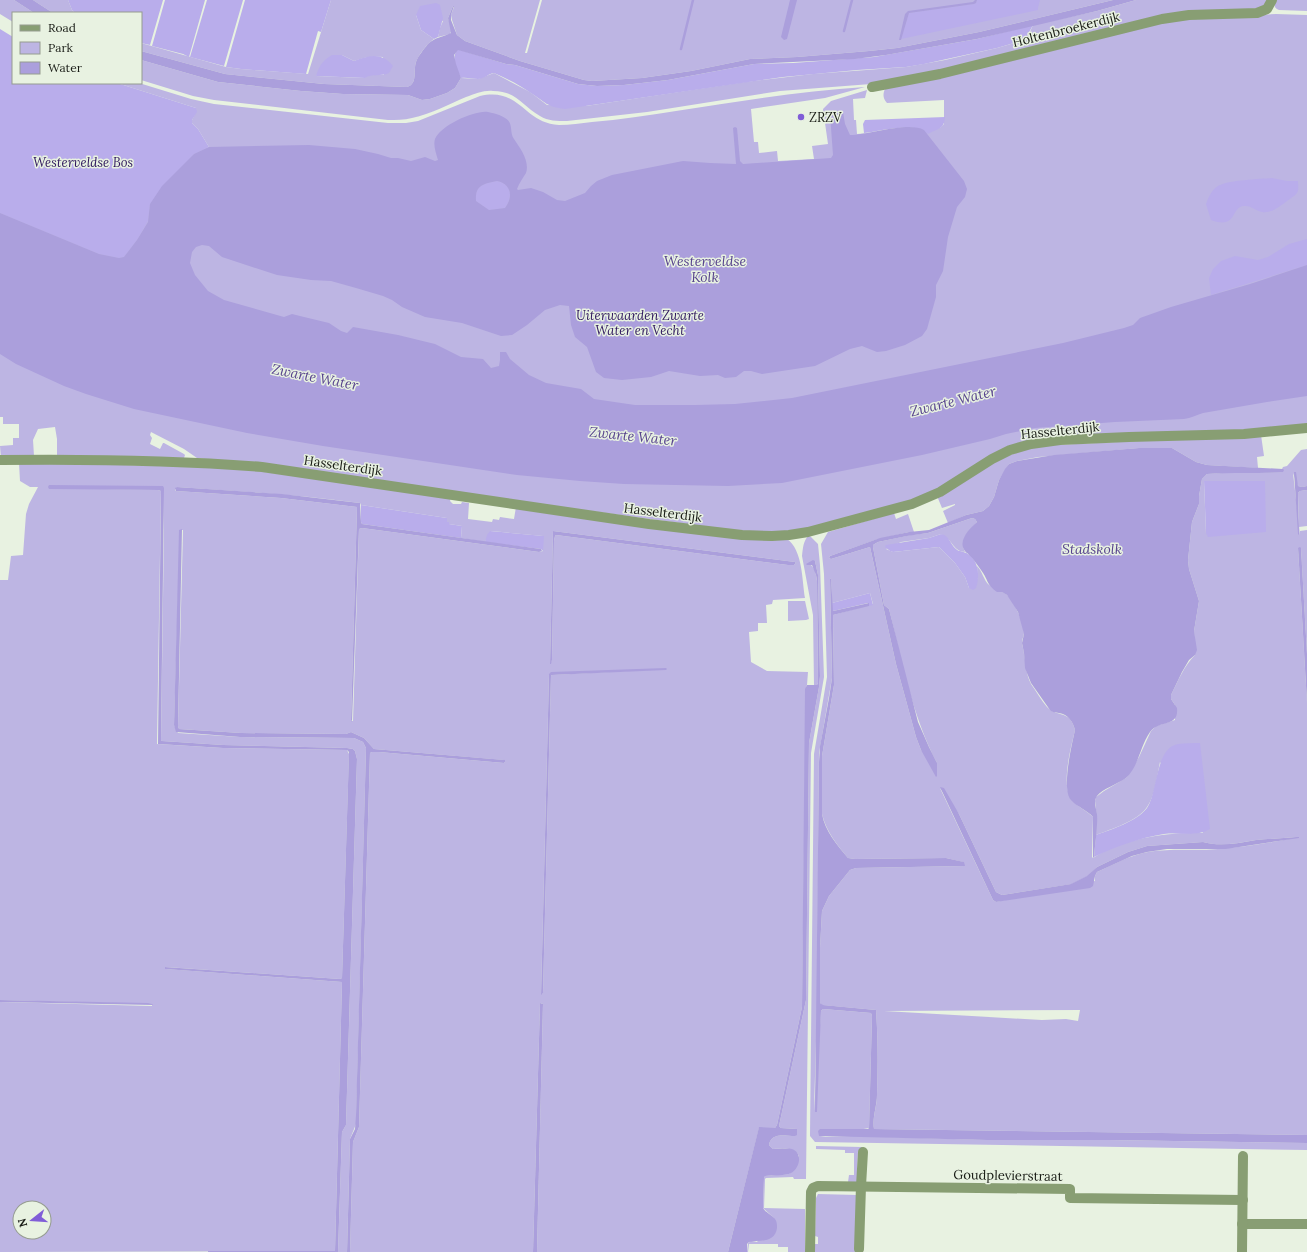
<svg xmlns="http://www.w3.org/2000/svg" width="1307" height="1252" font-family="Lora,serif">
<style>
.green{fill:#bdb5e3;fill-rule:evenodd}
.forest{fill:#b9adeb}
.water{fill:#ab9fdc;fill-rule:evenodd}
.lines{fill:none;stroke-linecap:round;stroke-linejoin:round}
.stream{stroke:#ab9fdc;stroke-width:2.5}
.minor{stroke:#889e73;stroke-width:10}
.poi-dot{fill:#805dd7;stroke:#e8f2e1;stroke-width:1.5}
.labels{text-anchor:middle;stroke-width:3;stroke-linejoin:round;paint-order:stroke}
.street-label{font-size:13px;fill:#191c16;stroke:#e8f2e1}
.poi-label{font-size:13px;fill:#191c16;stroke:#e8f2e1;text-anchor:start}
.park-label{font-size:13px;font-style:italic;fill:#2f175e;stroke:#e8f2e1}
.water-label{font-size:14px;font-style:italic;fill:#57438d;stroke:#e8f2e1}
</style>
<rect width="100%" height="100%" fill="#e8f2e1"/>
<g class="green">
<path d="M0,0h14l20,13h-21v9l-13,-8z"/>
<path d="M33,0h35l4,10 3,3h-22z"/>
<path d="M331,0h209l-15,53h2l15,-53h571l-134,32 -82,16 -28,3 -72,6 -47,2 -59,12 -49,7 -50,3 -8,-1 -64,-19 -55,-20 -8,-6 -5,-15 -1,-5 3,-8 -1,-1 -5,12 4,12 -2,4 -12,3 2,-9 3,-7 -27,-6 5,15 13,9c-7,5 -15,15 -18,23 -3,9 2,22 -9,25l-83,-3 -99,-10 -84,-23v-8l85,24 15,2 67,5zM342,55l12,6c10,-4 18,-5 29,-4l1,18h-15l-5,3 -48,-2z"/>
<path d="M1136,0h134l-6,8 -57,5 -323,70 -104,8 -133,21 -80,9c-10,0 -19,0 -27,-5 -18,-10 -23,-25 -47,-25 -9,-1 -18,3 -27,6 -17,7 -35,17 -54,21 -8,2 -16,2 -24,2l-174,-20 -21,-4 -52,-16v-20l77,22 83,9 42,3 65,1 14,5 8,-1 17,-6 8,-5 6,-10 17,1 16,-6 36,19 17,13 39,1 159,-24 68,-8 93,-7 39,-7 52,-12 25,-7 7,-7 4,-9 64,-14z"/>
<path d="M1275,0h32v11l-28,-1c-5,-2 -5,-5 -4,-10z"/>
<path d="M1276,14l31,1v410l-23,3 -247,12 -113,57 -126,34h-59l-542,-73 -13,-9 -33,-17 -1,3 2,3 -2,6 10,5 3,-6h1l20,11 1,1 -1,3 -127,-1v-18l-2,-12 -17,2 -5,11 1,16 -33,2 -1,-12 13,-1v-7h6v-14h-16v-7h-3v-204l209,-66 -11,-18 -6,-6v-3l4,-8v-4l-79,-25h22l52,16 23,5 174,19h18l12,-2 62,-25c41,-9 43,27 79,29 11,0 22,-2 33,-3 28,-2 56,-7 84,-11 63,-10 126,-20 189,-24l-40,11 -74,11 3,33h4l1,11 18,-2 1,10 36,-2 -2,-13 16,-2 -5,-35 8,-8 36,-11 -2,8 -12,1 1,21h2l1,14 83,-6 4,-4v-24l-57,3c-5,-5 -4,-11 -1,-16l276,-66z"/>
<path d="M1261,435l3,21 -7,1 1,11 -51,-3 -11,-3 -24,-14h-33l-101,9 -21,4 -8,3 -10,16 -5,17 -5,9 -6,5 -17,4 -18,8 -5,-12 12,-6v-1l-13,4 -5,-12 56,-35 42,-15z"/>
<path d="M1307,449v37l-5,1 -4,-1 -5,-13 7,62v-4l7,-1v124l-6,-106h-3l9,155v432l-433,-6c-2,-11 3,-22 3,-34 1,-28 1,-57 -1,-85l-54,-5 -2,-2v-55l2,-37 7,-15 21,-26 6,-2 108,-2 -1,-4 -17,-4 -91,1 -7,-1c-11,-13 -22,-27 -26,-44v-58l12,-71 -1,-70 40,-11 -3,-11 -38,10 -1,-24 -1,-1 2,100 -13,75 -2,254 -3,104 7,-100 2,-2 48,4 1,3 -3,112 -49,9 34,-1 133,4h122l198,3v7l-492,-8 -5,-6 4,-382 13,-77 -3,-103 -3,-30 7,-12 66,-19 2,6 12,-5 6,18h-5l-34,8 -45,16 -1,2 2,1 39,-12 26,117 20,73 5,13 16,13c-25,-48 -35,-102 -48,-154l-5,-4 -11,-58v-2l5,-3 33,-7 17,-2 44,-15 3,1 2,3c-8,9 -18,17 -12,30 -9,-1 -10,-5 -16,-12 -2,-2 -5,-4 -8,-6l-12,4 -28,4 -15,7 7,3 46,-5 16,16 10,14 4,11 9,-10 -1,-12c5,5 7,14 11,18 6,5 13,6 19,11 7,6 17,29 17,38 0,3 -2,6 -2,9 0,4 2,8 2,12 2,11 2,20 7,30 5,7 10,16 16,23 10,11 23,2 28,23 -4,18 -14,53 -4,69 4,6 16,12 22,18l-1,40 1,1c30,-20 74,-26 110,-25l-43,-71c-3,14 -5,34 -13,45 -9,14 -36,22 -51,28l1,-17 -2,-17 1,-4 8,-6 22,-13 3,-4 10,-17 12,-26 5,-5 19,-6v-15l-4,-6v-4c7,-14 13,-29 24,-40l-1,-24 5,-30 -10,-32 -1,-9 4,-38 7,-18v-8l3,-17 5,-5 30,-2 24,1 22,-1v-3h-1l1,-2 4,-1 14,-16zM1204,481h61l-59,52zM940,788l19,26 37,78 6,3 70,-11 16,-8 9,-9 31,-15 19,-6 56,-4c17,5 35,1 53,-2 14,-1 27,-2 41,-3 -26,6 -53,10 -79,12 -23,2 -47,-1 -70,3 -18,3 -35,13 -51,20l-2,4v5l-99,21 -3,-2zM1080,1010l-2,11 -12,-2 -24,1 -158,-9z"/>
<path d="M19,463l210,4 222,30 -1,4 3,3h8l1,-2 7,1 -1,16 24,3 1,-3 6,1 1,-3 14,2 2,-12 271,32c16,11 15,42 18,59l-32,2 -1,4 -6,1 1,18h-9v8l-9,1 2,30 16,9 41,1 -1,13 -1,2 -4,320 -25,118 -2,3h-16l-31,124h-191l6,-248 -3,-1 -7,249h-183l3,-110 6,-15 11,-374 2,-1h7l125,11 1,-1 -1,-2 -130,-11 -10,-11 -13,-6 -5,2 -105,-1 -62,-4 -1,-3 5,-196h-3l-6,195 4,8 62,4 114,1 9,4 3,6 -10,376 -6,15 -3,113h-9l4,-120 4,-7 11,-366 -2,-8 -2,-2 -6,-1 -124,-3 -61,-4 -1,-1 3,-211 -1,-43 -115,2 110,2 3,1 -4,253 66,4 124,2 2,4 -7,224 -2,1 -174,-12v2l176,13 -7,269 -335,1v-250l152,4v-2l-152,-4v-420h8l3,-24 12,-1 3,-41 3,-10 9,-17h-8l-10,-6zM177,487c61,4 122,8 183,16l1,2 86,13v4l2,2 13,2 -1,12 24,4 6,-11 52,5v15l-4,1 -177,-24 -3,1 -6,192h-2l6,-214 -76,-9 -105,-7 -1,-1zM553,531l242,31 1,1 -2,2h-6l-232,-30 -1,1 -1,5 -2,119 -2,4zM667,669l-115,6 -1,1 -8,317 -2,1 8,-320zM20,1208h24v24h-24z"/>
<path d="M1307,490v36l-8,1 -1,-34 2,-2z"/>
<path d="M809,535l9,9 2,21 4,112 -13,76 -5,426h-12l-1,-2 -27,1 -1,1 -1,29 41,1v43h-17v-5h-10v-3h-29l-1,8h-1l1,-9 3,-2 6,1 17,-24 -11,-10 1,-30 1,-2 24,-2 10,-18c-6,-10 -17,-7 -26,-7l-4,-4c2,-13 16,-9 26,-9l2,-7 -16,-1 -2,-2 27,-126 3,-257 10,-56 1,-11 -2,-101 -3,-14 -4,4 4,5 2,11 1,102 -1,2h-3l-1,-70 -11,-59c1,-8 1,-15 7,-21z"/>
<path d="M788,601h17l4,18 -3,1 -18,1z"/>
<path d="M816,1146l46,1v4h-4l-1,24 2,7h-11l1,-7h5v-22h-9v-3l-29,-1z"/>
<path d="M818,1194l39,1 1,57h-43v-8h3v-7l-3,-1 1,-38z"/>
</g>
<g class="forest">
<path d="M68,0h95l-13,45 -9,-2v-30h-66l-3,-3z"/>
<path d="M165,0h40l-16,57 -6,-3 -31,-8z"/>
<path d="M207,0h36l-19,66 -34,-9z"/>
<path d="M245,0h86l-10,32 -3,-1 -12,43 -65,-5 -15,-2z"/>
<path d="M977,0h63l-2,8v2l-137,29 8,-26 65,-9 2,-1z"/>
<path d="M436,3l4,2 3,13 -5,19 -4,2 -13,-9 -5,-15 4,-9z"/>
<path d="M1033,25l-7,13 -12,5 -17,5 -73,16 -18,3 -49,3 -74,7 -218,32c-18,-2 -20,-7 -34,-16 -11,-8 -25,-15 -37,-20 -6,1 -10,6 -16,6 -6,0 -11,-2 -17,-1 -4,-8 -10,-20 -4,-28h3l46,14 9,1 63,19 19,2 27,-1 44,-5 86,-16 39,-1 81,-6 103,-18z"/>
<path d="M0,29l13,8v46h104l79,25 1,4 -5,8v3l6,6 11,18 -15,7 -44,50 -2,17 -11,19 -13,17 -5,1 -20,-4 -99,-41z"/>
<path d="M332,55h10l12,6c15,-6 28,-9 39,5l-4,7c-8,4 -17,0 -24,5l-49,-2c3,-10 7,-16 16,-21z"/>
<path d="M945,117c-1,13 -7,11 -17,17 -13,-13 -47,-3 -64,-1l-1,-9 2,-4z"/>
<path d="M1272,178l15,3h11c0,4 1,9 -1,12 -1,2 -5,4 -7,6 -8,5 -17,15 -28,13 -6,-1 -11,-7 -18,-6 -14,1 -6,24 -33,14l-5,-16c2,-6 6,-15 12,-18 10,-6 42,-7 54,-8z"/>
<path d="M497,181c15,3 16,16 8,27l-16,2 -13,-9c-1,-16 7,-17 21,-20z"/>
<path d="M1307,239v26l-96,30 -2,-17 4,-9 8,-8 14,-5 23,4 10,-3 21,-13z"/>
<path d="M1204,481h61l1,51 -58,5 -2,-4z"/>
<path d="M361,505l86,13v4h2v2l13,2 -1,12 -99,-14 -1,-2z"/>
<path d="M490,531l54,5 -1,15 -2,-2 -56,-7 2,-7z"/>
<path d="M941,534c8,1 9,10 15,15 3,3 8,2 12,5 11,7 12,23 8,34l-3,2 -4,-2 -4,-11 -10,-14 -16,-16 -46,5 -3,-1 -5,-4 1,-2 43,-7z"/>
<path d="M870,593l3,12 -4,1 -1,-3 -35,8 -1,-1v-7z"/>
<path d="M1200,743l10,86c-13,8 -31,3 -46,5 -25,4 -47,12 -70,23l2,-22c16,-6 40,-13 51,-27 11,-16 8,-60 31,-64 7,-1 15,-1 22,-1z"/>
</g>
<g class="water">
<path d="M14,0h19l20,13h-19z"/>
<path d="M790,0h7l-10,39 -3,1 -3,-3z"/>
<path d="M975,0h2l-1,3 -2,1 -65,9 -8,27h-2l6,-26 3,-3 65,-9z"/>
<path d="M1113,0h23l-39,11 -120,28 -91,16 -31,4 -101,5 -86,16 -44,5 -27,1 -19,-2 -63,-19 -9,-1 -48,-14 -4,5 2,9 5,14 -6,10 -8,5 -17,6 -8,1 -14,-5 -65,-1 -42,-3 -83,-9 -77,-22v-9l84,23 99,10 83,3c11,-3 6,-16 9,-25 2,-6 8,-13 12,-18 7,-7 15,-7 23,-11l-3,-15 5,-12h1l-3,9v5l6,15 8,6 55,20 64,19 8,1 50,-3 49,-7 59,-12 47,-2 72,-6 28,-3 82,-16z"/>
<path d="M841,111l2,1 2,12 5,11c18,0 59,-14 74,-5l40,51 3,8 -2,8 -8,10 -9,30 -5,34 -7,14v12l-9,32 -5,7 -17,9 -19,6 -9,1 -15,-6 -12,3 -35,17 -53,8 -11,-3h-7l-8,6 -11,1 -7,-3 -18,1 -31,-5 -18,6 -29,3 -18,-2 -8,-6 -9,-25 -12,-10 -4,-12 -2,-19 -9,-1 -15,5 -18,15 -15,10 -11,1 -39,-13 -37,-6 -23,-10 -10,-7 -9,-4 -27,-8 -25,-7 -20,-1 -34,-5 -55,-18 -13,-11 -7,-1 -6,2 -4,5 -2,11 5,12 13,16 16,9 60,17 8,-3 12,3 25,6 12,8 6,2 6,-6 45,8 37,9 26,13 22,2 8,9 8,-2 1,-6v-8h6l4,7 19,16 17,8 35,6 13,10 41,6h60l40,-1 57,-6 271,-55 61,-15 9,-3 7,-7 31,-11 79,-23 57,-19v131l-40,6 -64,11c-7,2 -12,5 -19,6l-69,3 -80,6 -29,6 -16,5 -68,16 -140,28 -54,3 -104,-2 -44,-3 -63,-6 -194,-29 -76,-13 -113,-24 -48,-15 -22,-8 -48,-22 -16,-10v-141l99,41 20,4 5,-1 13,-17 11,-18 2,-18 12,-18 32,-32 15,-7 100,-2 46,4 23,5 13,4h7l13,3 14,-4 10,4 3,-1c-2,-7 -5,-15 -3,-21 6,-14 40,-29 53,-27 5,1 13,3 17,6 9,5 4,14 9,21 6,9 16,22 12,34 -3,5 -7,10 -9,16l1,1 13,-2 12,4 14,8 8,1 20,-8 6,-7 6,-5 15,-6 71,-14 27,2 26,1 -3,-36 2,-1 2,1 3,33 3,3 88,-6 2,-3 -3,-41zM497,181c15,3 16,17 8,27l-16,2 -13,-9c-1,-16 7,-17 21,-20z"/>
<path d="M1139,448h33l24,14 11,3 76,4 1,1 -1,2c-26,2 -51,0 -76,2l-5,5 -3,17v8l-7,18 -4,38 1,9 10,32 -5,30 3,19 -2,5 -6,5 -7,12 -11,23v4l6,9c2,20 -18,11 -27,24 -10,14 -11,34 -24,46 -8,6 -24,11 -29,18 -4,6 -1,11 0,18 1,14 -2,29 -3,43l-1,1v-41c-6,-7 -16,-10 -22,-17 -10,-11 1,-56 4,-70 -2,-8 -7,-16 -16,-17 -4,-1 -6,0 -9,-3l-19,-27 -6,-15 -1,-15 -2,-10 2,-9 -6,-22 -11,-17 -5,-3h-5c-11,-8 -9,-13 -16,-22 -4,-5 -7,-11 -12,-15 -2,-3 -2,-1 -4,-4 -8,-10 5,-23 12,-29l-2,-3 -3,-1 -44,15 -21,3 -29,6 -5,3v2l11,58 5,4 29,113 11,25 8,16v13l-1,1 -15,-27 -5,-13 -20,-73 -26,-117 -39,12 -2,-1 1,-2 50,-18 29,-6 20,-2 37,-15 17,-4 6,-5 5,-9 5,-17 6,-11 4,-5 8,-3 37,-6z"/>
<path d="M1294,472h2l2,14 4,1 5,-1v4l-7,1 -2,2 1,42 -1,-1z"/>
<path d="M49,485l114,1 1,2 -3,252 1,1 61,4 124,3 6,1 2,2 2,8 -11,366 -4,7 -4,120h-130v-1h127l7,-269 -177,-13v-2l175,12 2,-1 7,-226 -2,-2 -124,-2 -65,-4 3,-253 -3,-1 -109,-1 -1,-2z"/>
<path d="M177,487l105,7 78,9 1,19 1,2 179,25 1,2 -3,1 -177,-24 -3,1 -7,193 -1,-2 6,-213 -76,-9 -105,-7 -1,-3z"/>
<path d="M182,529l-4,197 1,3 62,4 105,1 5,-2 13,6 10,11 131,11v2l-1,1 -125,-11h-7l-2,1 -11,374 -6,15 -3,110h-3l3,-113 5,-10 1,-14 10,-367 -3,-6 -9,-4 -114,-1 -64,-5 -2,-7 5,-195z"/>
<path d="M553,531l242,31 1,1 -2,2h-6l-232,-30 -1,1 -1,5 -2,119 -1,4h-1z"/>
<path d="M1300,547l1,1 6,106v49l-9,-155z"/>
<path d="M813,560l2,1 3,14 2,101 -1,11 -10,56 -3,257 -27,126 2,2 16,1v6l-2,1c-10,0 -24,-4 -26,9l4,4c5,0 14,-1 19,0 11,4 8,19 -1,24 -5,3 -19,2 -26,3l-1,2 -1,30c3,5 8,6 12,11 2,3 2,5 2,9 -2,15 -17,12 -28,14l-2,2v8h-19l31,-125 16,1 2,-3 25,-118 3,-318 2,-4h10l1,-2 -1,-102 -1,-6 -4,-10h-5l-1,-1z"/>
<path d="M830,578l1,1 2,32 36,-8v3l-36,9 1,70 -12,71v58c3,17 15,31 26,44l7,1 91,-1 18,4 1,4 -109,2 -6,2 -21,26 -7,15 -2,37v55l3,2 53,5c2,28 2,57 1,85 0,11 -5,23 -3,34l433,6v8l-198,-3h-122l-168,-4 -1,-5 2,-2h48l1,-1 3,-112 -1,-3 -48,-4 -2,2 -4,101h-2l4,-350 1,-16 9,-48 3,-20z"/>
<path d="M666,668l1,1 -1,1 -114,5 -1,1 -8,317 -2,2 8,-321 2,-2z"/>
<path d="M940,787l4,1 15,26 37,78 6,3 69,-11 16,-8 10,-9 31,-15 19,-6 56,-4c17,5 36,1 53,-2 14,-1 27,-2 41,-3h2v1l-73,11h-59l-20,3 -15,4 -35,16 -2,4 -2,10 -3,2 -94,14 -3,-2z"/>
<path d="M0,1000l148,3 4,1 1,1 -153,-3z"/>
<path d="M540,1003l3,1 -6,248h-4z"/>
</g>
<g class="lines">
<g class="stream">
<path d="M844,31l8,-31"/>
<path d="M681,49l12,-49"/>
</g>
<g class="minor">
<path d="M872,87l68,-13 222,-55 27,-4 68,-2 10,-4 5,-9"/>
<path d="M0,460c88,-1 175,0 262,7l387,57 93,11 30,1 17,-1 19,-3 104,-28 28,-12 52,-33 18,-9 21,-6 29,-4 69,-3 115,-3 63,-6"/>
<path d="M1242,1224h65"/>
<path d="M859,1249l2,-63 2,-34"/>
<path d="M810,1252l1,-60 2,-4 5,-2 252,3v9l173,2"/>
<path d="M1242,1252l1,-96"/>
</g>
</g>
<circle class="poi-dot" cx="801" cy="117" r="4"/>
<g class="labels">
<g class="street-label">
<text transform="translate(1066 29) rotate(-14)" y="5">Holtenbroekerdijk</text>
<text transform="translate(1060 430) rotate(-6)" y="5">Hasselterdijk</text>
<text transform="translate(343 465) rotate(8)" y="5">Hasselterdijk</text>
<text transform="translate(663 512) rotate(7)" y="5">Hasselterdijk</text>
<text transform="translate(1008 1175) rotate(1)" y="5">Goudplevierstraat</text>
</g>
<g class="poi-label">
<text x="809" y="122">ZRZV</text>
</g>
<g class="park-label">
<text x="83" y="167">Westerveldse Bos</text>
<text x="640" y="320">Uiterwaarden Zwarte<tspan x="640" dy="15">Water en Vecht</tspan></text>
</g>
<g class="water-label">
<text x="705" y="266">Westerveldse<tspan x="705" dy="16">Kolk</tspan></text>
<text transform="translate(315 377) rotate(11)" y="5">Zwarte Water</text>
<text transform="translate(953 401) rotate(-14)" y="5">Zwarte Water</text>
<text transform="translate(633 436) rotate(6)" y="5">Zwarte Water</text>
<text x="1092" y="554">Stadskolk</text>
</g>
</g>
<rect x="12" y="12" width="130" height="72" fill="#e8f2e1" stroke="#959c90"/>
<rect x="20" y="25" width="20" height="6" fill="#889e73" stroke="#959c90"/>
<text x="48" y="32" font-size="12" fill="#191c16">Road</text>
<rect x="20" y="42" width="20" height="12" fill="#bdb5e3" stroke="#959c90"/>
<text x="48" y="52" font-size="12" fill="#191c16">Park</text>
<rect x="20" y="62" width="20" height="12" fill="#ab9fdc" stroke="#959c90"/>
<text x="48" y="72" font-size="12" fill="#191c16">Water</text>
<g transform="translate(32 1220) rotate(253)"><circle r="19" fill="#e8f2e1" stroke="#959c90"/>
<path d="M0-3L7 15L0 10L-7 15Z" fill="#805dd7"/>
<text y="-6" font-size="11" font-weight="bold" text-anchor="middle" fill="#191c16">N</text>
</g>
</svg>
